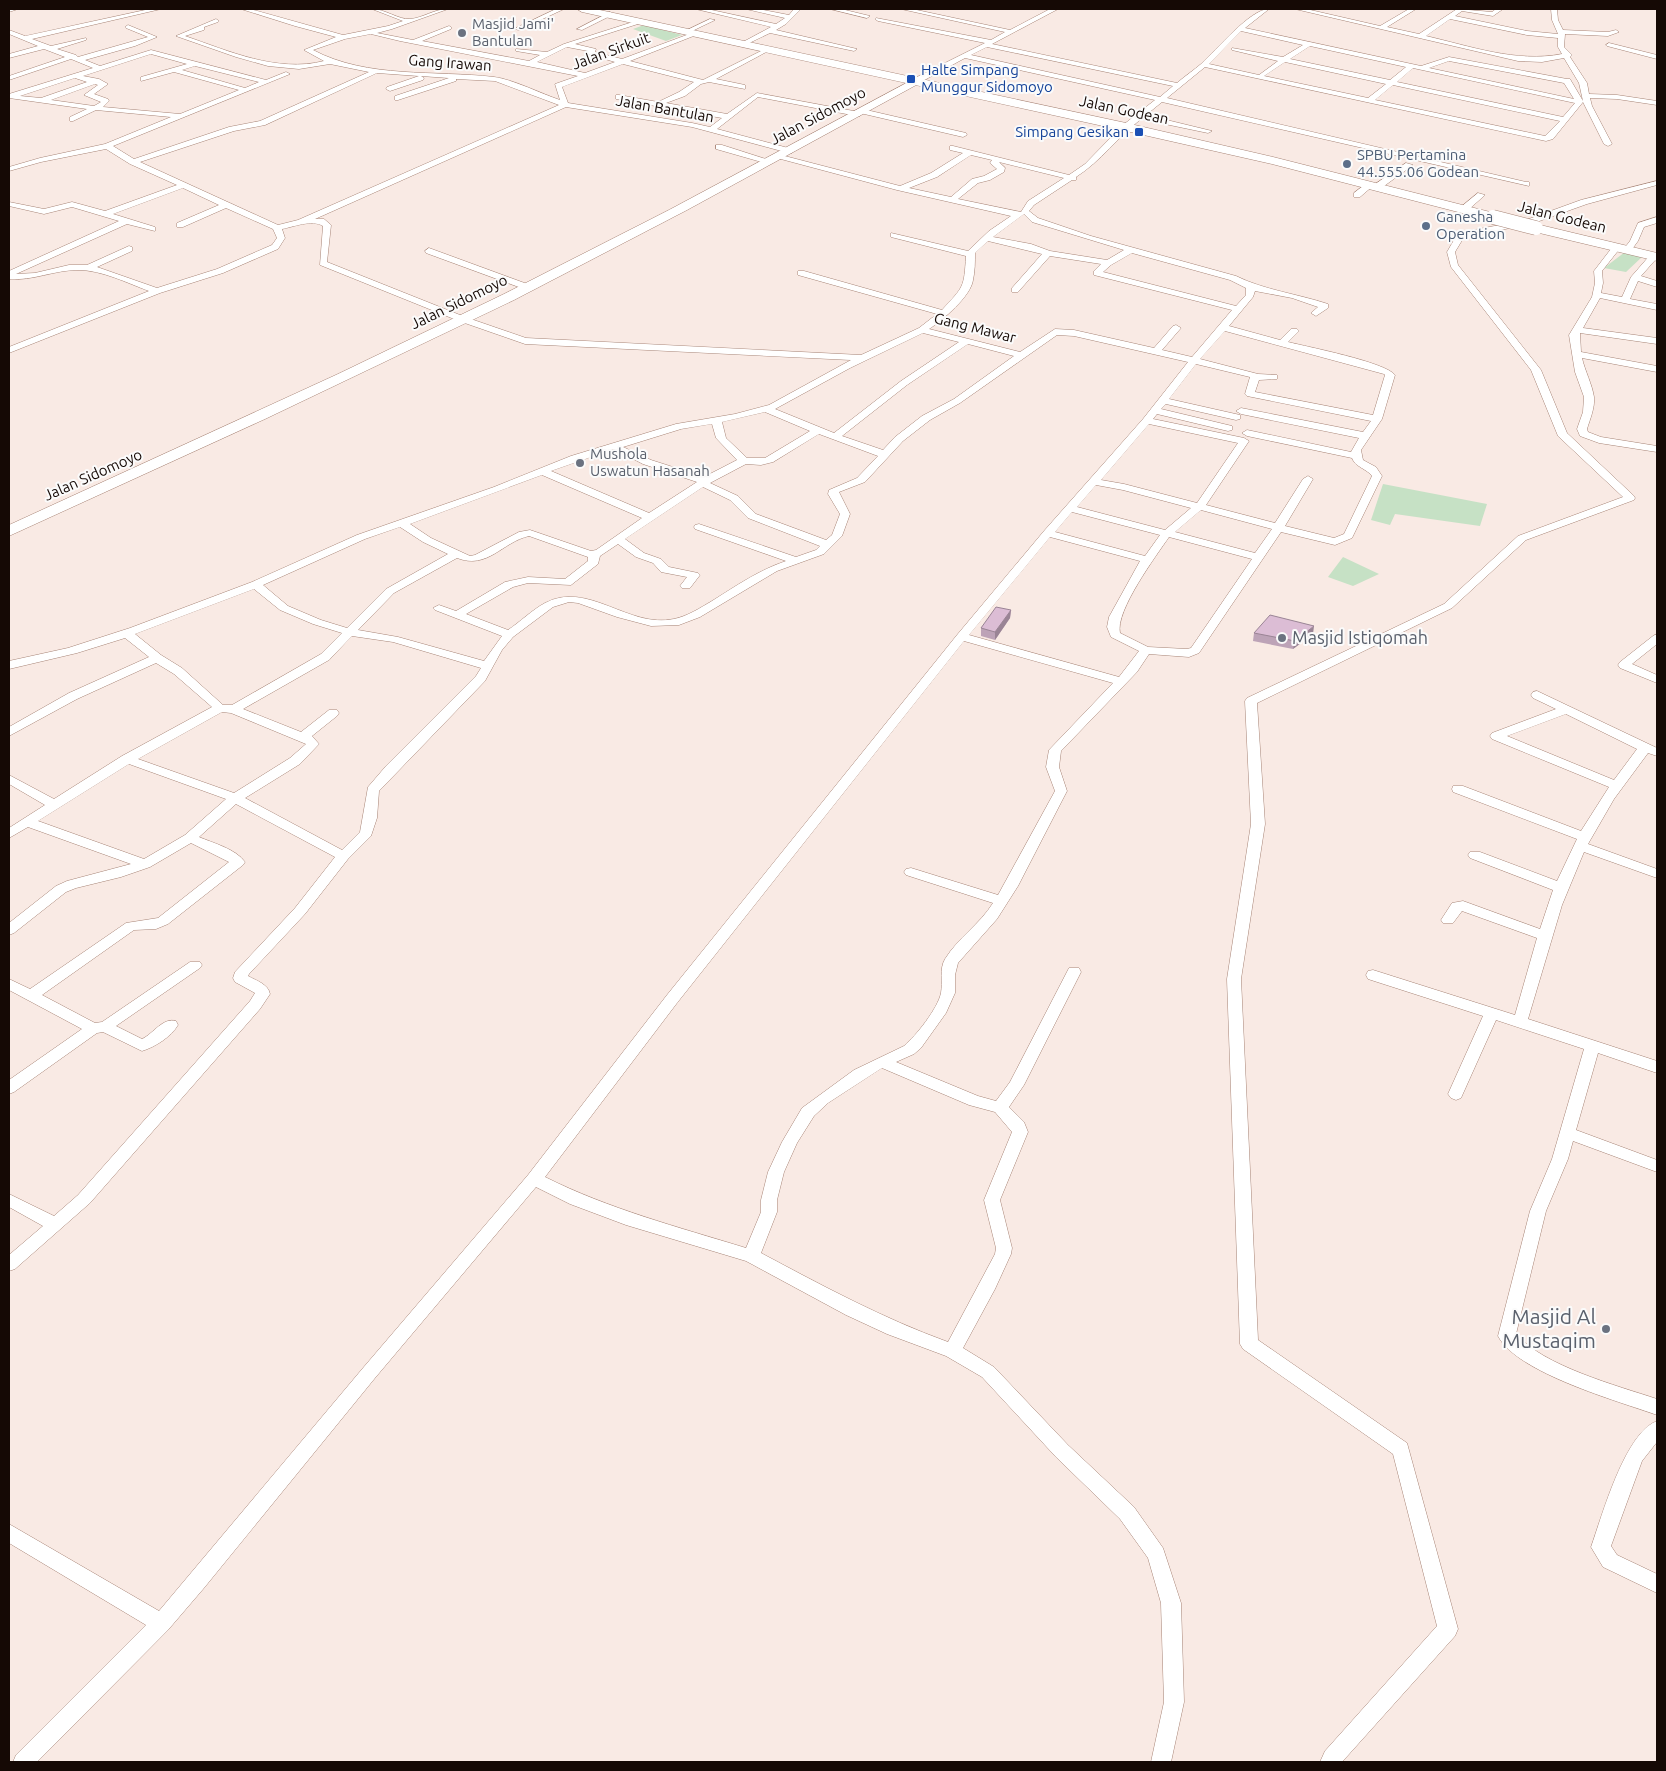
<svg xmlns="http://www.w3.org/2000/svg" width="1666" height="1771" font-family="Ubuntu,sans-serif">
<style>
.green{fill:#c6e1c5}
.lines{fill:none;stroke-linecap:round;stroke-linejoin:round}
.street-casing{stroke:#a78476;stroke-width:1}
.secondary-casing{stroke:#a78476;stroke-width:1}
.primary-casing{stroke:#a78476;stroke-width:1}
.street{fill:#fff;fill-rule:evenodd}
.secondary{fill:#fff;fill-rule:evenodd}
.primary{fill:#fff;fill-rule:evenodd}
.primary-bridge-casing{stroke:#a78476;stroke-width:15;stroke-linecap:butt}
.primary-bridge{stroke:#fff;stroke-width:14}
.wall{fill:#bda3b7}
.shaded-wall{fill:#9a8495}
.building{fill:#dcbdd5;stroke:#9a8495}
.worship-dot{fill:#6b7280;stroke:#fbfbfb;stroke-width:2}
.transit-dot{fill:#1a4fb4;stroke:#fbfbfb;stroke-width:2}
.service-dot{fill:#5c6f8a;stroke:#fbfbfb;stroke-width:2}
.labels{text-anchor:middle;stroke-width:4;stroke-linejoin:round;paint-order:stroke}
.far-worship-label{font-size:15px;fill:#5b616d;stroke:#fbfbfb;text-anchor:start}
.far-street-label{font-size:15px;fill:#150905;stroke:#fbfbfb}
.far-transit-label{font-size:15px;fill:#164399;stroke:#fbfbfb;text-anchor:start}
.far-service-label{font-size:15px;fill:#4e5e75;stroke:#fbfbfb;text-anchor:start}
.worship-label{font-size:18px;fill:#5b616d;stroke:#fbfbfb;text-anchor:start}
.near-worship-label{font-size:21px;fill:#5b616d;stroke:#fbfbfb;text-anchor:end}
</style>
<rect width="100%" height="100%" fill="#f9eae4"/>
<g class="green">
<path d="M644,25l38,10 -16,6 -33,-12z"/>
<path d="M1625,252l18,4 -17,16 -22,-4z"/>
<path d="M1383,484l104,20 -7,22 -85,-12 -5,11 -19,-5z"/>
<path d="M1343,557l36,17 -26,12 -25,-9z"/>
</g>
<g class="lines">
<defs>
<g id="street">
<path d="M9,9h9l-9,3z"/>
<path d="M150,9h11l-129,30 19,7 35,-8v2l-29,9 19,6 2,2 70,-20 -22,-9 -1,-1 3,-2 29,12 -22,9 -50,14 15,6 51,-16 115,30 20,-8 4,2 -177,72 21,13 95,-32 31,-6 109,-49 -39,-8 -31,5 -31,-3 -32,-9 -60,-21 40,-17 3,2 -1,1 -14,5v3l-19,6c44,15 92,37 139,25l-20,-11 32,-13 -41,-11 -54,-17h9l93,26 45,-9 15,-5 -31,-12c13,0 27,11 38,10 13,-1 24,-10 38,-10l-56,20 -15,4 36,7 36,-14 2,1v2l-29,12 107,20 11,-6 -24,-4v-2l31,3 17,-8 75,-24 3,2 -1,1 -66,21 21,5 -1,3 27,7 70,-26h4v2l-66,26 73,19 62,-31 5,1 -54,29 29,6v4l-36,-7 -8,2 -16,12 -19,7 61,11 30,-21 102,19v-3h3l104,24 1,2 -4,2 -103,-24v3h-3l-99,-19 -41,32 75,20v4h-3l-97,-26 -126,-20 -251,112h9l7,6 -4,37 138,55 61,21 335,17 58,-27 18,-14 -139,-39v-4h6l138,39c22,-24 22,-22 24,-54l-75,-19v-4l77,18 21,-20 22,-15 -114,-26 -120,-32v-4l123,32 31,-13 32,-20 -13,-3v-4h3l116,29 16,-11 38,-39 32,-25 -190,-42 -48,26h-6v-4l74,-37 -107,-22 -3,-2 1,-1 115,22 14,-8 -104,-23h11l98,21 40,-21h8l-66,35 185,39c8,-7 17,-13 24,-19 16,-14 49,-55 68,-55l-24,19 176,38 28,-9 118,22h3l13,22 -4,-18 -15,-25 -22,4 -24,-1 -223,-52h11l74,17 29,-17h7l-29,18 32,7 38,-25 35,3 4,-3h7l-10,7 -31,-5 -7,5 72,15 31,3 -6,-14 -1,-11h6l1,11 5,10 45,2 8,-2 3,2 -11,4 -43,-2 -1,13 8,8 -2,2 17,26 2,11 28,1 40,6v4l-40,-6 -27,-1 2,8 20,38 -4,2 -4,-2 -21,-42 -30,37 -7,2 -341,-74 -38,31 359,84h3v4l-367,-84 -16,13 66,16 -4,2 -67,-14c-23,18 -40,42 -65,58v3h-4l-38,25 -5,6 9,7 53,18 145,40c28,14 62,18 92,28v4l-12,8 -5,-3 7,-6 -26,-9 -37,-7 -2,6 -24,29 51,14 11,-11h6l2,2 -11,11c20,5 97,20 107,33l-13,44 -21,31 2,10 13,7 6,9 -30,62 -17,7 -54,-13 -82,121 -10,4 -40,-3 -12,18 -76,79 -2,16 8,24 -49,95 -21,33 -39,44 -3,12v18l-9,20 -25,35 -7,6 -18,8 82,34 18,5 14,-19 59,-114h10l2,4 -57,113 -15,22 15,15 4,10 -28,68 12,48 -1,6 -16,35 -32,59 31,19 74,78 66,62 29,41 18,55 3,99 -13,60h-20l13,-60 -3,-99 -13,-45 -28,-39 -64,-62 -74,-80 -36,-21 -59,-22 -41,-19 -100,-54 -120,-36 -56,-21 -34,-17 -161,191 -171,210 -36,42 -131,132h-24l3,-7 130,-130 -137,-82v-19l150,87 204,-243 165,-193 139,-180 290,-360 87,-104 99,-112 45,-57 -114,-26 -17,-1 -97,68 -30,17 -27,21 -38,41 -26,10 11,22 -8,22 -18,18 -47,17 -77,46 -21,8 -28,1 -34,-9 -39,-14 -9,-1 -16,5 -40,30 -11,13 -17,31 -106,110 -2,27 -6,18 -23,23 -43,55 -56,60 -1,2c9,5 20,8 22,18l-10,15 -170,194 -75,66 -6,2v-16l34,-29 -34,-19v-13l45,22 24,-21 172,-194 5,-8 -20,-11 -2,-4 2,-6 60,-64 40,-51 -99,-53 -37,33c14,6 37,12 46,25l-2,3 -75,59 -12,5 -22,1 -92,65 53,28 7,-1 88,-60h10l2,3 -2,3 -84,58 26,13c11,-5 21,-22 34,-18l2,4c-7,12 -23,22 -36,26l-39,-19 -6,1 -83,59 -5,2v-14l73,-51 -73,-39v-11l21,10 96,-66 32,-5 71,-56 -38,-19 -41,24 -29,10 -45,11 -10,4 -52,41 -5,2v-12l47,-37 11,-5 64,-17 -103,-37 -19,11v-10l36,-23 -36,-21v-9l45,24 68,-43 90,-49 -38,-33 -18,-11 -79,36 -68,37v-9l60,-34 80,-36 -24,-19 -48,15 -68,16v-8l59,-13 62,-20 122,-46 105,-47 137,-48 77,-31 105,-32 59,-10 34,-9 82,-45 -326,-16 -66,-23 -139,-56 3,-39c-11,-7 -30,1 -41,3l3,9 -7,11 -55,24 -63,20 -151,60v-6l140,-56c-22,-8 -47,-21 -71,-21 -24,0 -45,11 -69,9v-8l110,-50 -47,-14 -28,7 -35,-8v-4l35,7 28,-7 33,9 72,-26 -47,-21 -24,-15 -65,13 -32,9v-4l31,-9 65,-14 66,-27 -75,-7 -23,11h-3v-4l17,-8 -78,-11v-4l84,-26 -22,-9 -62,21v-4l56,-19 -21,-8 -35,9v-4l29,-8 -29,-12v-4l16,6zM1450,19l77,16 31,3v9l4,7c-46,9 -92,-8 -136,-18zM1241,31l62,14 -20,12 -51,-9v2l46,11 -19,14 -50,-11zM371,34l29,7 178,35 -23,8 5,16c-18,-6 -48,-21 -66,-23 -59,-7 -126,2 -181,-27l32,-11zM1310,46l96,21 -16,13 -100,-21zM567,47l21,4v3l27,8 -30,11 -48,-11zM987,47l186,39 -13,11 -189,-42zM151,54l36,10 -46,13v4l33,-9 65,18 -59,24 -77,-7 6,-6 -1,-2 -14,-5 14,-10 -9,-5 -16,-3zM1449,61l115,22 10,16 -145,-31zM1285,62l101,22 -18,14 -104,-22zM623,64l71,18 -15,10 -21,10 -39,-7h-3v4l106,19 -12,9 -18,-4 -124,-20 -6,-16zM195,66l64,16 -14,6 -63,-18zM1413,68l162,35 -12,14 -166,-35zM377,73l42,3 -32,11 -1,2 4,2 33,-11 1,-2 -3,-2 28,2 -54,18v4h3l58,-19v-2l39,2 64,24 -261,115 -20,5 -138,-63 94,-31 31,-6zM75,78l12,4 -46,16 -21,-2zM95,84l3,1 -14,10 17,7 -7,4 -43,-6zM1393,85l167,36 -15,15 -170,-36zM971,155l21,5 -2,3 7,6 -13,7 -12,3 -21,18 -42,-9 28,-11zM999,162l65,16 -36,23 -7,11 -63,-13 20,-16 12,-3 14,-8 1,-4zM183,188l36,17 -42,18v4h6l43,-19 47,21 4,9 -5,7 -55,24 -60,19 -60,-21 35,-16v-4l-3,-1 -42,19h-18l-34,8 -19,1 111,-50 28,7v-4l-42,-13zM1024,214l8,8 92,28 -17,10 -57,-9 -19,-7 -38,-7zM988,241l54,13 -30,34v4h6l32,-36 51,8 -7,7v4l138,35 -40,47 -30,-7 19,-22 -5,-3 -3,1 -19,22 -80,-18 -19,-1 -35,23 -91,-23c14,-9 42,-33 44,-49 2,-9 2,-18 2,-27zM1132,253l98,27 16,8v7l-10,11 -133,-34 8,-7zM1225,331l159,43 1,1 -12,40 -118,-23 4,-12 18,-1v-4l-19,-1 -58,-15zM923,333l36,9 -58,39 -67,52 -59,-24 75,-41zM968,344l46,12 -60,43 -32,17 -27,21 -12,13 -41,-14 65,-51zM1196,364l54,13 -5,17 2,2 124,25 -8,11 -122,-24 -5,3 5,3 118,24 -8,14 -104,-22 -5,3 5,3 105,22c3,9 15,11 20,18l-28,58 -10,4 -49,-12 28,-47 -5,-3 -5,3 -28,44 -69,-18 43,-64 -5,-3 -91,-19 4,-5 71,17 4,-1v-4l-71,-17 5,-5 70,16 4,-1v-4l-71,-16zM765,412l45,19 -45,27h-18l-21,-20 -4,-16zM712,424l4,14 21,22 -33,17 -53,-17 -28,-13 58,-18zM1149,424l89,19 -41,60 -73,-19 -23,-4zM819,434l59,22 -21,22 -28,12 -1,4 12,20 -8,21 -6,5 -70,-26 -18,-18 -28,-13 36,-19 15,1 12,-3zM614,449l29,15 54,18 -48,31 -98,-42zM542,475l100,43 -46,32 -5,1 -61,-21 -11,2 -44,23 -5,1 -39,-18 -21,-14zM1096,485l27,5 68,18 -26,22 -88,-23zM703,487l27,13 18,18 72,28 -4,4 -20,7 -97,-33 -4,1 -1,2 1,2 91,32c-27,9 -50,25 -74,40 -12,7 -24,15 -38,18 -45,10 -86,-39 -129,-16 -13,7 -25,19 -37,27l-42,-16 47,-27 15,-4 43,2 27,-21 2,-8 18,-12 18,13 17,6 8,9 26,5 -7,9 2,2h8l10,-13 -2,-2 -29,-6 -8,-8 -17,-6 -19,-14zM1201,510l71,19 -17,24 -80,-21zM1072,512l88,23 -15,21 -90,-24zM400,527l23,15 25,12 -62,35 -39,39 -26,-8 -33,-14 -25,-21 102,-46zM529,536l59,21v4l-23,18 -37,-2 -23,5 -49,29 -17,-6 -6,3 2,2 67,26 -18,25 -86,-24 -40,-7 36,-37 63,-35c31,12 45,-16 72,-22zM1050,537l90,24 -31,56 -2,10 4,10 28,14 -20,26 -150,-42zM1169,537l83,22 -61,89 -4,1 -39,-2 -28,-14c-5,-22 36,-77 49,-96zM254,589l26,21 33,14 29,9 -21,21 -89,51h-9l-41,-37 -21,-13 -26,-21zM352,636l41,6 88,26 -5,8 -90,90 -18,21 -8,45 -18,18 -97,-52 55,-34 19,-20 -7,-8 25,-20 2,-3 -2,-3h-8l-28,22 -58,-23 86,-49zM964,641l149,42 -64,67 -3,17 9,24 -57,104 -87,-27 -5,1 -2,3 2,3 87,28c-13,21 -35,35 -48,56 -6,10 -2,23 -4,34 -3,15 -25,43 -37,53l-50,24 -52,38 -20,34 -14,30 -7,28v12l-15,36c-68,-21 -137,-39 -201,-71l132,-174zM222,712l9,1 75,31 -16,14 -56,35 -96,-34zM129,764l97,35 -41,36 -41,24 -106,-38zM882,1068l87,37 26,7 17,20 -28,68 12,48 -1,6 -47,88c-66,-24 -125,-56 -187,-89l16,-41v-12l7,-28 13,-29 17,-27 14,-13z"/>
<path d="M556,9h8l-45,21 -5,-1z"/>
<path d="M696,9h11l69,15 9,-6 -39,-9h12l31,6 5,-6h7l-15,15 -10,6 81,19 -3,2 -84,-18 -25,12h-4v-2l30,-16z"/>
<path d="M830,9h11l29,7 -3,2z"/>
<path d="M610,12l3,2 -1,1 -30,15 -5,-1z"/>
<path d="M710,19l5,1 -27,13 -5,-1z"/>
<path d="M1609,43l48,12v4l-50,-13 -1,-1z"/>
<path d="M716,145h6l50,16 -7,2 -49,-14z"/>
<path d="M1406,163l7,2 -33,24h-6v-4z"/>
<path d="M1657,181v4l-70,19 -56,20 -67,13 -9,15 3,13 83,105 26,63 67,63 1,2 -1,2 -108,40 -74,68 -195,95 8,121 -24,155 17,361 149,103 51,186 -3,7 -113,126h-22l5,-11 112,-125 -44,-172 -150,-105 -3,-5 -13,-365 24,-155 -6,-123 2,-3 197,-94 74,-68 105,-39 -65,-61 -27,-66 -80,-103 -4,-15 11,-19 68,-13 55,-20z"/>
<path d="M1367,183l7,2 -14,12h-6v-4z"/>
<path d="M1478,193l7,2 -18,16h-6v-4z"/>
<path d="M1657,217v6l-13,4 -6,14 -8,11h-6l-1,-2 7,-9 8,-18z"/>
<path d="M1617,244l4,3 -19,24 1,12 -2,10 21,4 9,-20 20,-23h6v4l-16,18 16,5v6l-19,-6 -8,18 27,5v6l-57,-12 -17,30 74,10v6l-77,-11 1,19 76,14v6l-75,-14c3,13 10,26 12,39 1,11 -4,22 -7,32l1,3 13,5 56,9v6l-58,-9 -19,-7 -3,-7 6,-17 1,-15 -9,-25 -6,-37 23,-38 3,-14 -1,-12 20,-26z"/>
<path d="M429,248l101,37 1,2 -4,3 -3,-1 -98,-36 -1,-2z"/>
<path d="M1657,634v10l-25,20 25,11v8l-37,-15 -2,-3 2,-3 33,-26z"/>
<path d="M1537,691l120,57v8l-9,-3 -34,46 -26,45 69,25v9l-73,-26 -22,53 -34,114 129,42v12l-59,-20 -22,77 81,30v12l-84,-31 -5,18 -22,52 -30,123c27,32 102,52 141,65v16c-39,-14 -140,-42 -159,-79l32,-125 22,-52 32,-110 -88,-29 -35,78 -5,2 -5,-2 -3,-4 35,-78 -115,-37 -2,-4 2,-4 5,-1 142,45 22,-77 -75,-27 -9,12h-10l-2,-3 11,-17 11,-2 77,28 13,-39 -83,-32 -2,-3 2,-3h10l77,29 20,-42 -124,-47 -1,-3 1,-3h10l118,45 28,-44 -117,-48 -2,-3 2,-3 64,-24 -23,-11 -2,-3 2,-3zM1566,714l71,35 -23,31 -107,-44z"/>
<path d="M1657,1421v21l-15,19 -31,85 6,9 40,19v19l-54,-26 -12,-20c11,-31 34,-115 66,-126z"/>
</g>
<path id="secondary" d="M914,79l4,1 1,2 -1,2 -231,126 -173,90 -249,119 -256,117v-11l329,-151 166,-80 165,-84z"/>
<g id="primary">
<path d="M577,9h18l531,114 147,34 225,57 1,3 -6,4 -221,-57 -146,-33 -544,-119z"/>
<path d="M1536,224l121,29v8l-126,-30 -1,-3z"/>
</g>
</defs>
<use href="#street" class="street-casing"/>
<use href="#secondary" class="secondary-casing"/>
<use href="#primary" class="primary-casing"/>
<use href="#street" class="street"/>
<use href="#secondary" class="secondary"/>
<use href="#primary" class="primary"/>
<defs>
<path id="primary-bridge" d="M1493,217l43,11"/>
</defs>
<use href="#primary-bridge" class="primary-bridge-casing"/>
<use href="#primary-bridge" class="primary-bridge"/>
</g>
<g class="wall">
<path d="M1011,610l-1,8 -15,22 -14,-4v-8z"/>
<path d="M1254,633l59,1 -20,15 -40,-8z"/>
</g>
<g class="shaded-wall">
<path d="M1011,610l-1,8 -15,22v-8z"/>
<path d="M1314,626l-1,8 -20,15 2,-8z"/>
</g>
<g class="building">
<path d="M996,607l15,3 -16,22 -14,-4z"/>
<path d="M1270,615l44,11 -19,15 -41,-8z"/>
</g>
<g class="worship-dot">
<circle cx="462" cy="33" r="5"/>
<circle cx="580" cy="463" r="5"/>
<circle cx="1282" cy="638" r="5"/>
<circle cx="1606" cy="1329" r="5"/>
</g>
<g class="transit-dot">
<rect x="906" y="74" width="10" height="10" rx="2.5"/>
<rect x="1134" y="127" width="10" height="10" rx="2.5"/>
</g>
<g class="service-dot">
<circle cx="1347" cy="164" r="5"/>
<circle cx="1426" cy="226" r="5"/>
</g>
<g class="labels">
<g class="far-worship-label">
<text x="472" y="29">Masjid Jami'<tspan x="472" dy="17">Bantulan</tspan></text>
<text x="590" y="459">Mushola<tspan x="590" dy="17">Uswatun Hasanah</tspan></text>
</g>
<g class="far-street-label">
<text transform="translate(611 51) rotate(-20)" y="5">Jalan Sirkuit</text>
<text transform="translate(450 63) rotate(4)" y="5">Gang Irawan</text>
<text transform="translate(665 109) rotate(10)" y="5">Jalan Bantulan</text>
<text transform="translate(1124 110) rotate(12)" y="5">Jalan Godean</text>
<text transform="translate(818 116) rotate(-28)" y="5">Jalan Sidomoyo</text>
<text transform="translate(1562 217) rotate(14)" y="5">Jalan Godean</text>
<text transform="translate(459 302) rotate(-26)" y="5">Jalan Sidomoyo</text>
<text transform="translate(975 328) rotate(14)" y="5">Gang Mawar</text>
<text transform="translate(93 475) rotate(-24)" y="5">Jalan Sidomoyo</text>
</g>
<g class="far-transit-label">
<text x="921" y="75">Halte Simpang<tspan x="921" dy="17">Munggur Sidomoyo</tspan></text>
<text x="1129" y="137" text-anchor="end">Simpang Gesikan</text>
</g>
<g class="far-service-label">
<text x="1357" y="160">SPBU Pertamina<tspan x="1357" dy="17">44.555.06 Godean</tspan></text>
<text x="1436" y="222">Ganesha<tspan x="1436" dy="17">Operation</tspan></text>
</g>
<g class="worship-label">
<text x="1292" y="644">Masjid Istiqomah</text>
</g>
<g class="near-worship-label">
<text x="1596" y="1324">Masjid Al<tspan x="1596" dy="24">Mustaqim</tspan></text>
</g>
</g>
<rect width="1666" height="1771" fill="none" stroke="#150905" stroke-width="20"/>
</svg>
